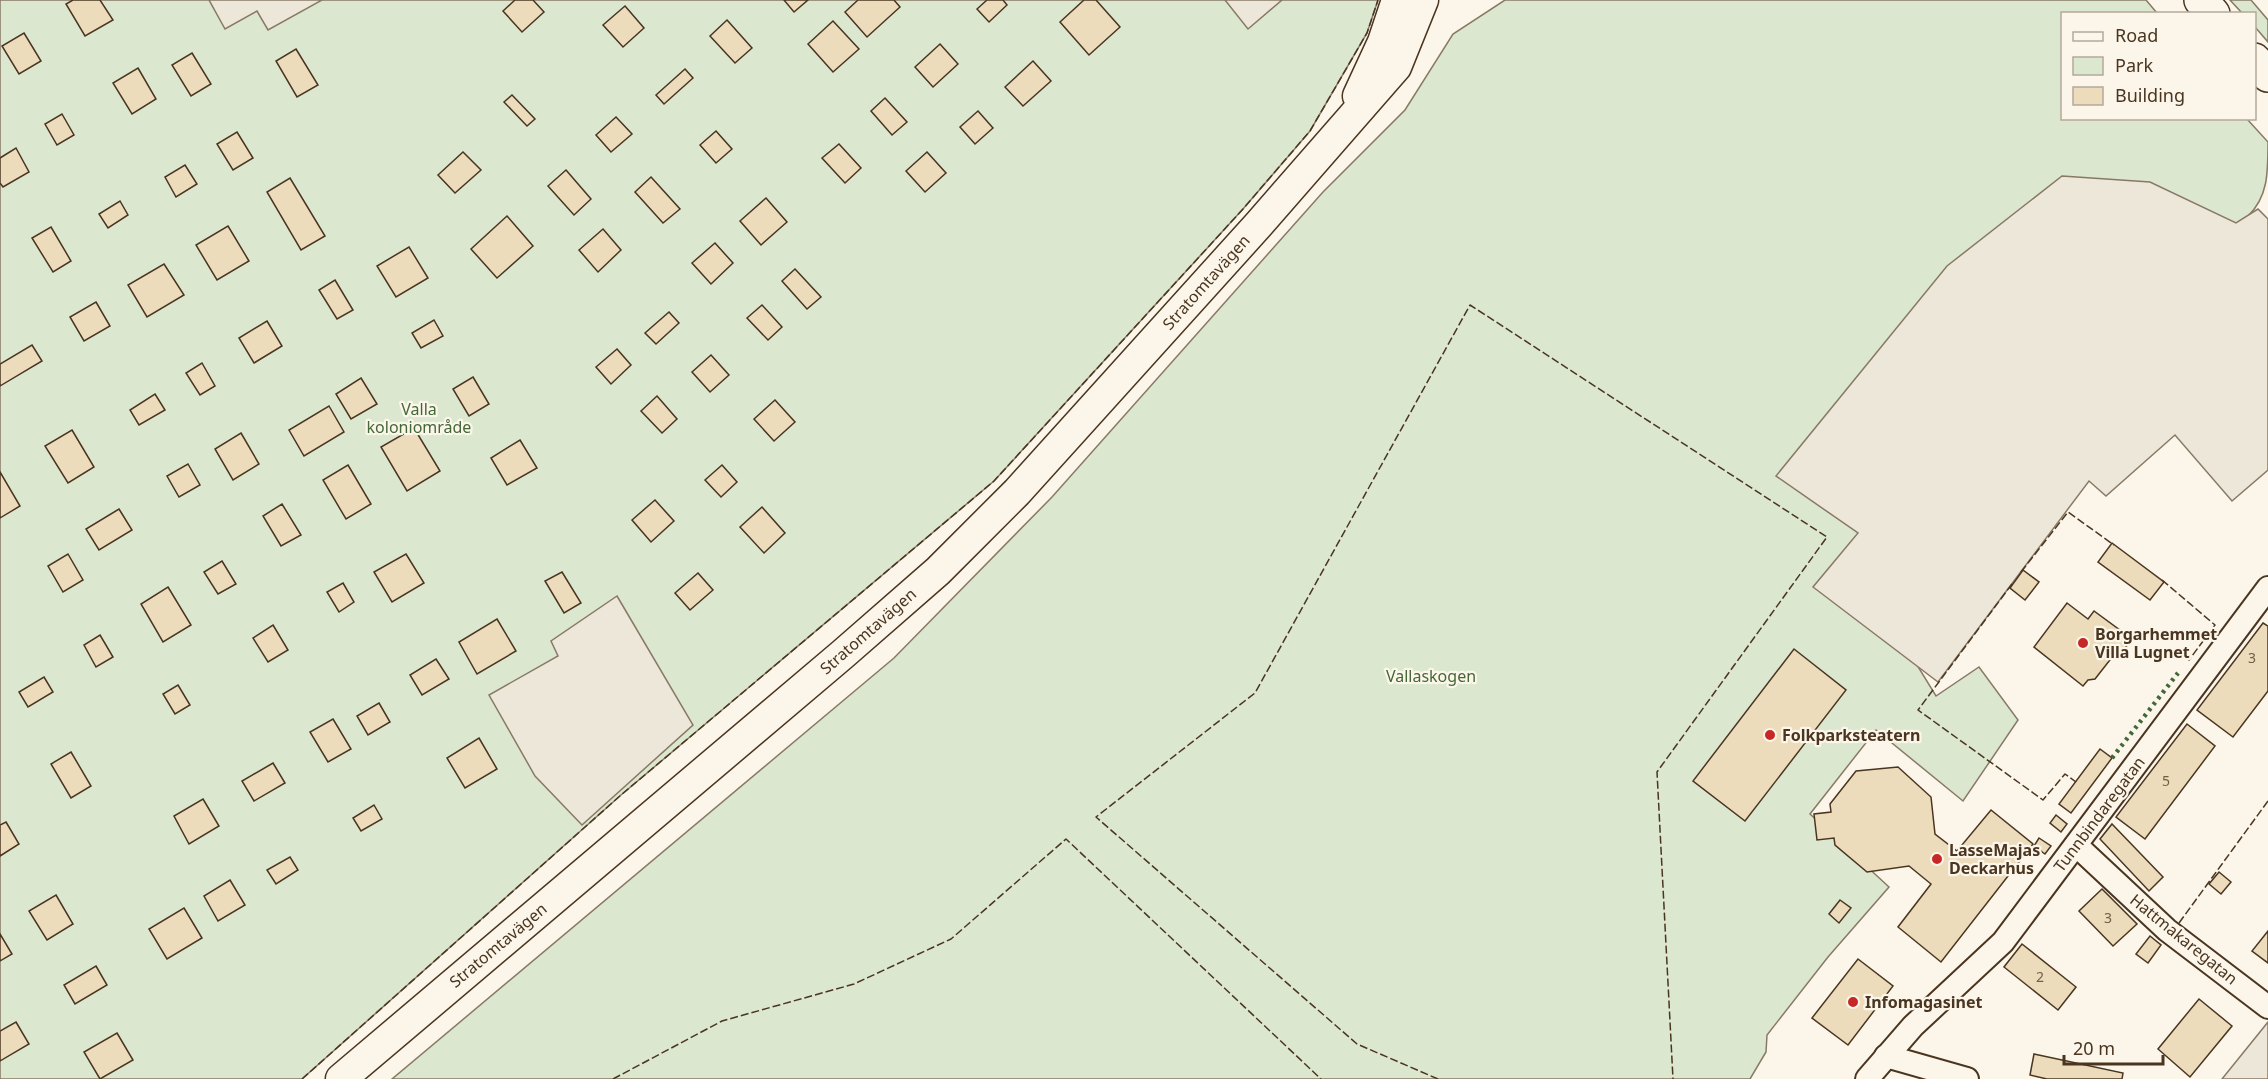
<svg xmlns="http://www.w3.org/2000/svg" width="2268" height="1079" font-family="'Noto Sans',sans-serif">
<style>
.green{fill:#dce7d0;stroke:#887966;stroke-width:1.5}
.parking{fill:#ede7d9;stroke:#887966;stroke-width:1.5}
.building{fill:#ecdcbc;stroke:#4a3520;stroke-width:1.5}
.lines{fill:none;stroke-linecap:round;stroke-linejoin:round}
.pedestrian-casing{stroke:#4a3520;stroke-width:26}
.minor-casing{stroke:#4a3520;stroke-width:33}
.secondary-casing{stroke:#4a3520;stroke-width:36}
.pedestrian{stroke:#fbf6e9;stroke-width:22}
.minor{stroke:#fbf6e9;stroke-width:30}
.secondary{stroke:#fbf6e9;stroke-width:33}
.hedge{stroke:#436837;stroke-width:4.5;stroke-dasharray:3 4.5;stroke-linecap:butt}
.fence{stroke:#4a3520;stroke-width:1.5;stroke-dasharray:8 3;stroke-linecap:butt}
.poi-dot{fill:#c62828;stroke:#fbf6e9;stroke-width:2}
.labels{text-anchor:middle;stroke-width:4.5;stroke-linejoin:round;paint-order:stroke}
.number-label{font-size:14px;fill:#725f47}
.street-label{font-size:16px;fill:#4a3520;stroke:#fbf6e9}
.park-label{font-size:16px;fill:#436837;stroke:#fbf6e9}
.poi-label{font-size:16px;font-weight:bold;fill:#4a3520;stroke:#fbf6e9;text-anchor:start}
</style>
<rect width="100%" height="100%" fill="#fbf6e9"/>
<g class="green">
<path d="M0,0h1378l-11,33 -57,98 -67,78 -249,272 -373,314 -319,284h-302z"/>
<path d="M1505,0h641l11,13 -95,1v104l185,1 21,23c0,31 0,55 -20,74l-382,366 70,114 43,-29 39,53 -55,81 -87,-71 -66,84 79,73 -61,70 -61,78 -1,17 -16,27h-1358l502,-421 158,-161 271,-305 82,-82 48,-76z"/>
<path d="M2230,0h21l17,20v22l-13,-15 -1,-13 -12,-1z"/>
</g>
<g class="parking">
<path d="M209,0h113l-54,30 -11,-19 -32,18z"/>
<path d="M1225,0h57l-34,29z"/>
<path d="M2062,176l88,6 86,41 22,-14 10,10v251l-36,31 -57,-66 -69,61 -17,-15 -151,201 -125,-95 45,-54 -82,-57 171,-210z"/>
<path d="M617,596l76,129 -111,100 -47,-49 -46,-81 69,-39 -7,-15z"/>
<path d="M2268,1022v57h-46z"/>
</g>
<g class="building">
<path d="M73,0h27l13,20 -28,16 -19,-32z"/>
<path d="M515,0h18l11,12 -22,20 -19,-21z"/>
<path d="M784,0h24l-14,12z"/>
<path d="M858,0h36l6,7 -33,30 -22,-25z"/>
<path d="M987,0h16l4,5 -18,17 -12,-13z"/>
<path d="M1084,0h12l24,27 -31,28 -29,-33z"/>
<path d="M625,6l19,22 -21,19 -20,-22z"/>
<path d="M727,20l25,28 -17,15 -25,-27z"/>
<path d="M833,21l26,28 -26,23 -25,-28z"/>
<path d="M24,33l17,28 -22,13 -17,-28z"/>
<path d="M940,44l18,20 -25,23 -18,-20z"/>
<path d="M296,49l22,36 -21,12 -21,-36z"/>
<path d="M192,53l19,31 -20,12 -19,-31z"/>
<path d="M1033,61l18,20 -28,25 -18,-19z"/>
<path d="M138,68l18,31 -24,15 -19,-31z"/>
<path d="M685,69l8,9 -29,26 -8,-9z"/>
<path d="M512,95l23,24 -8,7 -23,-24z"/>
<path d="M885,98l22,24 -15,13 -21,-24z"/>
<path d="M978,111l15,17 -18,16 -15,-17z"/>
<path d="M62,114l12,21 -17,10 -12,-21z"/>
<path d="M616,117l16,17 -21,18 -15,-17z"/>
<path d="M716,131l16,18 -16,14 -16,-18z"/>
<path d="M237,132l16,26 -20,12 -16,-26z"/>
<path d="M839,144l22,24 -16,15 -23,-25z"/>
<path d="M16,148l13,24 -26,15 -3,-4v-25z"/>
<path d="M463,152l18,18 -26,23 -17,-18z"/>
<path d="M927,152l19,21 -21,19 -19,-21z"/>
<path d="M185,165l12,19 -21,13 -11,-20z"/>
<path d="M566,170l25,29 -17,16 -26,-29z"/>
<path d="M651,177l29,32 -17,14 -28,-31z"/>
<path d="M290,178l35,58 -24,14 -34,-58z"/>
<path d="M766,198l21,24 -26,23 -21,-24z"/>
<path d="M120,201l8,14 -20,13 -9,-14z"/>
<path d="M507,216l26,30 -36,32 -26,-29z"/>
<path d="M228,226l21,35 -32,19 -21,-35z"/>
<path d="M51,227l20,34 -18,11 -21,-34z"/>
<path d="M603,229l18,21 -23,22 -19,-22z"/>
<path d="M715,243l18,20 -22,21 -19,-21z"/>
<path d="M409,247l19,31 -32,19 -19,-31z"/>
<path d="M164,264l20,31 -37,22 -19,-32z"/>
<path d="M795,269l26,28 -14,12 -25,-28z"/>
<path d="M335,280l18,30 -16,9 -18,-29z"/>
<path d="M96,302l14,24 -26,15 -14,-24z"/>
<path d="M762,305l20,22 -14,13 -21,-22z"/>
<path d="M669,312l10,11 -23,21 -11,-11z"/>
<path d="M434,320l9,16 -22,12 -9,-15z"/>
<path d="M267,321l15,25 -28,17 -15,-25z"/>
<path d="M32,345l10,16 -42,25v-22z"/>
<path d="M617,349l14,16 -20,19 -15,-17z"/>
<path d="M711,355l18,20 -19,17 -18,-20z"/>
<path d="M202,363l13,23 -15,9 -14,-22z"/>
<path d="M473,377l16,27 -20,12 -16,-27z"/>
<path d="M361,378l16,26 -26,15 -15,-25z"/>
<path d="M155,394l10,16 -26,15 -9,-15z"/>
<path d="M657,396l20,23 -15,14 -21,-22z"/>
<path d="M775,400l20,22 -21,19 -20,-22z"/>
<path d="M329,406l15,26 -40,24 -15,-26z"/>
<path d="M414,428l26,43 -33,20 -26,-44z"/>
<path d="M72,430l22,37 -26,16 -23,-37z"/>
<path d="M241,433l18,31 -26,16 -18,-31z"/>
<path d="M520,440l17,28 -30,17 -16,-27z"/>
<path d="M188,464l12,21 -21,12 -12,-21z"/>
<path d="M348,465l23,39 -25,15 -23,-39z"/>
<path d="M722,465l15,17 -16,15 -16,-17z"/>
<path d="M0,472l20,34 -20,12z"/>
<path d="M655,500l19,21 -23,21 -19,-22z"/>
<path d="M282,504l19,31 -20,11 -18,-30z"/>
<path d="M762,507l23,26 -21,20 -24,-26z"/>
<path d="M119,509l13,21 -33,20 -13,-21z"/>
<path d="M2112,543l52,39 -14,18 -52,-38z"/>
<path d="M68,554l15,26 -20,12 -15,-26z"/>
<path d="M406,554l18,29 -32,19 -18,-30z"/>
<path d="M222,561l14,23 -18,10 -14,-22z"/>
<path d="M2023,570l16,12 -14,18 -15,-12z"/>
<path d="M562,572l19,31 -17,10 -19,-32z"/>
<path d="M698,573l15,17 -23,20 -15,-17z"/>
<path d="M343,583l11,19 -15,10 -12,-20z"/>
<path d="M168,587l23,38 -28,17 -22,-38z"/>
<path d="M2067,603l21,16 6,-8 38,28 -15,20 -4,-3 -18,23 -7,1 -5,6 -49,-39z"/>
<path d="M497,619l19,32 -39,23 -18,-32z"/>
<path d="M2263,623l5,3v65l-35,46 -36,-27z"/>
<path d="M273,625l15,25 -20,12 -15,-24z"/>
<path d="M100,635l13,22 -17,10 -12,-22z"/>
<path d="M1794,649l52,41 -101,131 -52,-40z"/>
<path d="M436,659l13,20 -27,16 -12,-20z"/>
<path d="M44,677l9,15 -25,15 -9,-15z"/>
<path d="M178,685l12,20 -15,9 -12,-20z"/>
<path d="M379,703l11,19 -22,13 -11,-19z"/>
<path d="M333,719l18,30 -23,13 -18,-30z"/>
<path d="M2187,724l28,22 -70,93 -29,-22z"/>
<path d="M479,738l18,31 -32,19 -18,-30z"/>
<path d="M2100,749l12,9 -41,55 -12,-9z"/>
<path d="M71,752l20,34 -20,12 -20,-34z"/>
<path d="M273,763l12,20 -31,18 -12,-20z"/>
<path d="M1898,767l33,30 4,37 22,17 34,-41 42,34 -92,118 -43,-35 33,-43 -22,-18 -42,6 -32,-27 -1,-7 -17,2 -3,-26 17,-2 -1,-8 26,-33z"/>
<path d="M203,799l16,27 -30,18 -15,-28z"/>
<path d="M374,805l8,14 -21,12 -8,-13z"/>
<path d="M2056,815l11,9 -6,8 -11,-9z"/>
<path d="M6,822l13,22 -19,12v-31z"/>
<path d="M2112,824l51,53 -14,14 -49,-52z"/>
<path d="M2039,838l12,8 -6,8 -11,-8z"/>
<path d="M290,857l8,13 -22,14 -9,-14z"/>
<path d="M2219,872l12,10 -10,12 -12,-10z"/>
<path d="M230,880l15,25 -27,16 -14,-25z"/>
<path d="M2102,889l35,35 -24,22 -34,-35z"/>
<path d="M56,895l17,29 -26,16 -18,-29z"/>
<path d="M1840,900l11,8 -12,15 -10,-9z"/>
<path d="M184,908l18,30 -35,21 -18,-30z"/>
<path d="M2268,931v32l-16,-12z"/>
<path d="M0,934l12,20 -12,7z"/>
<path d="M2150,936l11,9 -13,18 -12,-9z"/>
<path d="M2022,944l54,43 -18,23 -54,-43z"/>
<path d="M1858,959l35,27 -45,59 -36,-27z"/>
<path d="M96,966l11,19 -32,19 -11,-19z"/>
<path d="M2199,999l33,27 -42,51 -32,-28z"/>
<path d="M16,1022l13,22 -29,17v-30z"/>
<path d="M117,1033l16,27 -33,19 -16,-27z"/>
<path d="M2034,1054l89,19 -1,6h-75l-17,-4z"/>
</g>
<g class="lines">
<defs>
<g id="pedestrian">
<path d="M2076,845l91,85 101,77"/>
<path d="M1886,1056l81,23"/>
<path d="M1867,1079l46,-53 90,-84 265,-354"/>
</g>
<g id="minor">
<path d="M1358,96l25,-54 14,-42"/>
<path d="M341,1079l502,-425 95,-83 79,-79 242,-268 137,-157 27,-67"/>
</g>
<g id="secondary">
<path d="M2201,0l12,14"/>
<path d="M2254,60l14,15"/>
</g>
</defs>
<use href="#pedestrian" class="pedestrian-casing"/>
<use href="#minor" class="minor-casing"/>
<use href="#secondary" class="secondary-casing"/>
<use href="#pedestrian" class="pedestrian"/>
<use href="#minor" class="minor"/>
<use href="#secondary" class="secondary"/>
<path class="hedge" d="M2112,758l66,-85"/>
<g class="fence">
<path d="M2021,572l47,-60 46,33"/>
<path d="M2162,580l53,45 -26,35 -8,-6"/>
<path d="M2012,584l-94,126 125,90 22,-26 11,8"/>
<path d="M2179,923l89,-122"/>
<path d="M302,1079l319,-284 373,-314 249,-272 67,-78 57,-98 11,-33"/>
<path d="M613,1079l109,-58 132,-37 97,-45 115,-100 255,240"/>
<path d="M1438,1079l-81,-35 -261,-227 159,-124 215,-388 357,232 -170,235 16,307"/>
</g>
</g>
<g class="poi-dot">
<circle cx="2083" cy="643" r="6"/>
<circle cx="1770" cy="735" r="6"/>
<circle cx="1937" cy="859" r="6"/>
<circle cx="1853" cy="1002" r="6"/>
</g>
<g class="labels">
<g class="number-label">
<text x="2252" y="663">3</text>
<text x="2166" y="786">5</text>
<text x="2108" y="923">3</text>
<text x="2040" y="982">2</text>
</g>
<g class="street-label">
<text transform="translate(1206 282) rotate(-48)" y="6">Stratomtavägen</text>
<text transform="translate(868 631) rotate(-41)" y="6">Stratomtavägen</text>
<text transform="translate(2099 814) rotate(-53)" y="6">Tunnbindaregatan</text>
<text transform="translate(2184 939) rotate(39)" y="6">Hattmakaregatan</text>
<text transform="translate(498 945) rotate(-40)" y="6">Stratomtavägen</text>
</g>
<g class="park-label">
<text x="419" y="415">Valla<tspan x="419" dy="18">koloniområde</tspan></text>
<text x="1431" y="682">Vallaskogen</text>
</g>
<g class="poi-label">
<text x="2095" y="640">Borgarhemmet<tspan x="2095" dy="18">Villa Lugnet</tspan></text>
<text x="1782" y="741">Folkparksteatern</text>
<text x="1949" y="856">LasseMajas<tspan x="1949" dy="18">Deckarhus</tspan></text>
<text x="1865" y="1008">Infomagasinet</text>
</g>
</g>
<rect x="2061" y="12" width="195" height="108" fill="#fbf6e9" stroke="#b4a999" stroke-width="1.5"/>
<rect x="2073" y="32" width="30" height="9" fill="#fbf6e9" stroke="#b4a999" stroke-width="1.5"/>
<text x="2115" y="42" font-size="18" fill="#4a3520">Road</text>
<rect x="2073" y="57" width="30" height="18" fill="#dce7d0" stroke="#b4a999" stroke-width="1.5"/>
<text x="2115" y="72" font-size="18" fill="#4a3520">Park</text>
<rect x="2073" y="87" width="30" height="18" fill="#ecdcbc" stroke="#b4a999" stroke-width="1.5"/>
<text x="2115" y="102" font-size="18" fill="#4a3520">Building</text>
<path d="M2064 1055v9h99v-9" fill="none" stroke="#4a3520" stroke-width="3"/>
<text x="2073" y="1055" font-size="18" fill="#4a3520" stroke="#fbf6e9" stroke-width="4.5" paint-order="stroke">20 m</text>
</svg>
